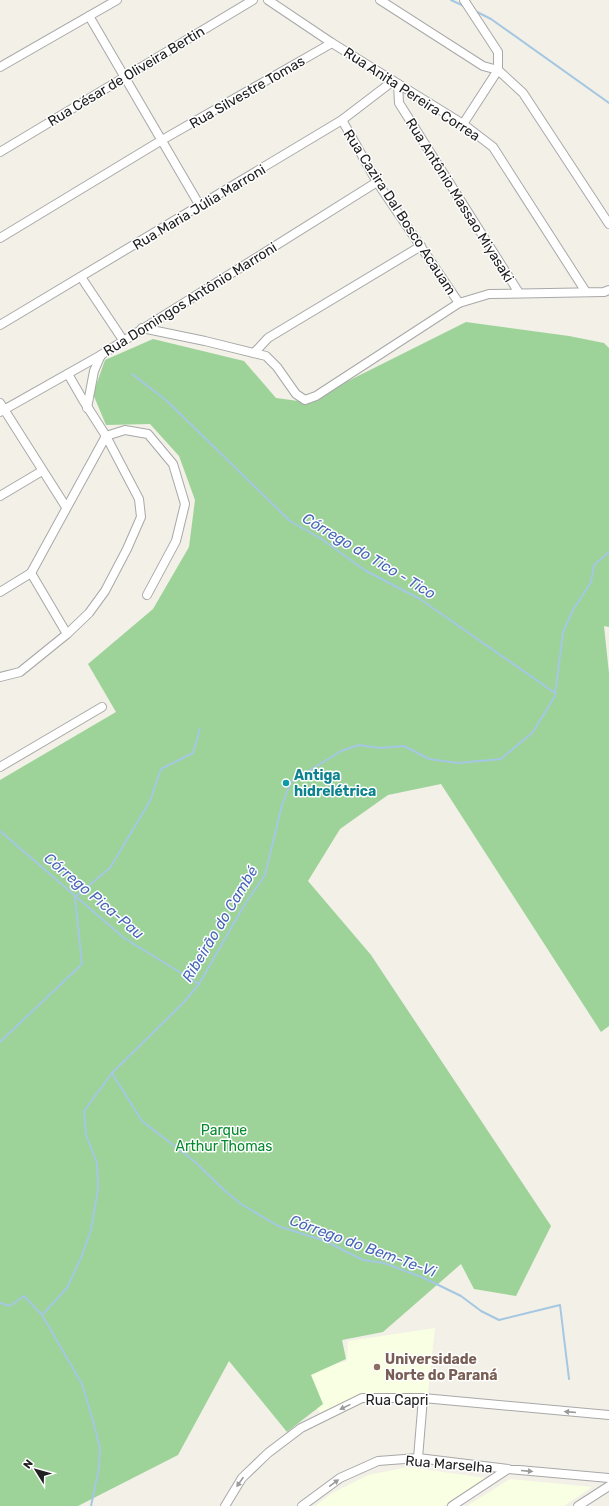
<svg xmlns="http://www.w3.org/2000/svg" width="609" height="1506" font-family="Rubik,sans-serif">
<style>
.education{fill:#f9ffe2}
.forest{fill:#9dd399}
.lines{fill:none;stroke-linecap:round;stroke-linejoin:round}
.stream{stroke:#a5c7e2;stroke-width:2}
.street-casing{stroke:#a8a8a8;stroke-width:10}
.street{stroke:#fff;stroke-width:8}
.oneway{fill:#9b9b9b}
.culture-dot{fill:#0f9aa8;stroke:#fff;stroke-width:1.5}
.education-dot{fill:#8d6e63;stroke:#fff;stroke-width:1.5}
.labels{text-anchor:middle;stroke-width:3;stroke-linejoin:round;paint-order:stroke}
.street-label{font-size:14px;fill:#212121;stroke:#fff}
.culture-label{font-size:14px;font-weight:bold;fill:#0d838f;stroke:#fff;text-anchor:start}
.park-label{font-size:14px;fill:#05892c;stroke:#fff}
.education-label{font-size:14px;font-weight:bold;fill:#785e54;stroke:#fff;text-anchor:start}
.water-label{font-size:15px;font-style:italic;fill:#4666b8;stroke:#fff}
</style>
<rect width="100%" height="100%" fill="#f2f0e7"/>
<g class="education">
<path d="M435,1328l-7,65 -69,2 -39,18 -22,-40 49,-12 1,-20z"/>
<path d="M408,1467l78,11 -42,28h-129l17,-13 36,-18z"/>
<path d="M510,1479l82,8 -28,19h-97z"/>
</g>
<path class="forest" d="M466,322l103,14 35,7 5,5v279l-5,-1 5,47v353l-8,6 -160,-248 -53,11 -48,34 -32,52 63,74 180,271 -35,70 -42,-7 -13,-25 -78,68 -41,8 4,19 -35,16 12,29 -36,28 -58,-71 -51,94 -100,51h-78v-726l116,-68 -28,-48 65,-55 36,-62 6,-47 -16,-44 -29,-32 -44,1 -13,-31 12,-34 48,-21 91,22 32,37 30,4z"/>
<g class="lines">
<g class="stream">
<path d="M451,0l13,6"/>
<path d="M475,11l16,8 118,84"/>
<path d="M132,374l34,26 124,121 30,17 46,33 54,28 135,94"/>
<path d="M0,831l124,107 75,46"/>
<path d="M0,1042l82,-78 -7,-67 35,-29 40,-67 11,-32 32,-16 7,-24"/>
<path d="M112,1073l30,48 52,40 30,29 17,14 37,22 47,15 38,19 21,3 40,15 37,18 20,15 18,9 61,-15 9,74"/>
<path d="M0,1303l10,3 14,-10 18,19 25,-27 14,-30 10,-28 7,-41 -1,-26 -11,-28 -2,-24 28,-38 73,-72 14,-17 46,-80 20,-29 17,-70 9,-23 50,-31 18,-6 21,3 24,-2 25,13 29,4 43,-4 32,-27 22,-36 8,-64 10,-22 18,-28 3,-17 15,-13"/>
<path d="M42,1315l40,69 10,33 8,31 -1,20 -8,38"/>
</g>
<defs>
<g id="street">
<path d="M268,0l64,43 131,81 30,23 93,145"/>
<path d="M380,0l103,66 15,4 -35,54"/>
<path d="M464,0l34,52v18l25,23 86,131"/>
<path d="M89,16l111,190"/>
<path d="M0,67l117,-67"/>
<path d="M398,84l1,19 120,190"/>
<path d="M342,120l35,62 82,121"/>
<path d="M0,152l253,-152"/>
<path d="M0,238l162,-98 170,-97"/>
<path d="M81,277l42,63"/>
<path d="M0,325l342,-205 51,-39"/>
<path d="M142,328l63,13 61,15 11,11 19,27 9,6 11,-4 143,-93 30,-9 115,-2 5,-2"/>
<path d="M254,353l14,-15 153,-92"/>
<path d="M0,403l66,104"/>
<path d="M87,408l7,-37 7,-16"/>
<path d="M0,412l101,-57 276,-173"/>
<path d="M106,436l19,-6 23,4 25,30 12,40 -9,37 -29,54"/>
<path d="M0,496l42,-25"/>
<path d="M31,573l36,61"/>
<path d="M0,592l31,-19 75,-137"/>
<path d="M0,677l20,-5 47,-38 22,-21 16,-22 22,-42 14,-32 -2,-18 -33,-63 -23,-36 -15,-26"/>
<path d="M0,767l102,-60"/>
<path d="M418,1458l5,-60"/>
<path d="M225,1506l17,-28 26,-25 33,-25 61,-30h61l186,17"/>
<path d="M302,1506l38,-28 38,-17 40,-3 90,11 101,9"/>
<path d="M452,1506l56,-37"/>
<path d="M578,1506l31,-20"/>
</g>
</defs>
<use href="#street" class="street-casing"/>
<use href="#street" class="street"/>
</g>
<defs><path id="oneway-solid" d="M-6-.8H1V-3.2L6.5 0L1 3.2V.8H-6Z"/></defs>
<g class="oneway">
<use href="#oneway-solid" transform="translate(345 1407) rotate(154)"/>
<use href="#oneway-solid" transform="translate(570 1412) rotate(-175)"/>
<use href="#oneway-solid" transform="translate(527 1471) rotate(5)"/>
<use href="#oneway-solid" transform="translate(240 1482) rotate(125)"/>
<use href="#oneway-solid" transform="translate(334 1483) rotate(-36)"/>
</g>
<circle class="culture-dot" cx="286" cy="783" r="4"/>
<circle class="education-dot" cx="377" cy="1367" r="4"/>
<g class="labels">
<g class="street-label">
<text transform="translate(126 76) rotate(-31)" y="5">Rua César de Oliveira Bertin</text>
<text transform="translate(247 92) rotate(-30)" y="5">Rua Silvestre Tomas</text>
<text transform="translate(412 94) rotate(33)" y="5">Rua Anita Pereira Correa</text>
<text transform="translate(460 200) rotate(58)" y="5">Rua Antônio Massao Miyasaki</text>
<text transform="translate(199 207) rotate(-31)" y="5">Rua Maria Júlia Marroni</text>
<text transform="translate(400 212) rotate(57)" y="5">Rua Cazira Dal Bosco Acauam</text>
<text transform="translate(190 299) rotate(-32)" y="5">Rua Domingos Antônio Marroni</text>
<text x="397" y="1405">Rua Capri</text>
<text transform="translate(449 1464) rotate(5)" y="5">Rua Marselha</text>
</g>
<g class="culture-label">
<text x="294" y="780">Antiga<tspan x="294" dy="16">hidrelétrica</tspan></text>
</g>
<g class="park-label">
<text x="224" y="1135">Parque<tspan x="224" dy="16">Arthur Thomas</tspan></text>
</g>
<g class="education-label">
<text x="385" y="1364">Universidade<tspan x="385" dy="16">Norte do Paraná</tspan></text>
</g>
<g class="water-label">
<text transform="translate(369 556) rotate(31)" y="5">Córrego do Tico - Tico</text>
<text transform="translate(94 896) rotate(40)" y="5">Córrego Pica-Pau</text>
<text transform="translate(220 924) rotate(-59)" y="5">Ribeirão do Cambé</text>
<text transform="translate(363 1246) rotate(20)" y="5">Córrego do Bem-Te-Vi</text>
</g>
</g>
<g transform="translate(36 1470) rotate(307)" stroke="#ffffff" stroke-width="3" paint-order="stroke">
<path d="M0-3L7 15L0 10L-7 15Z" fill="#212121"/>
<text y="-6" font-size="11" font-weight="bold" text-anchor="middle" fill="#212121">N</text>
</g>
</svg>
